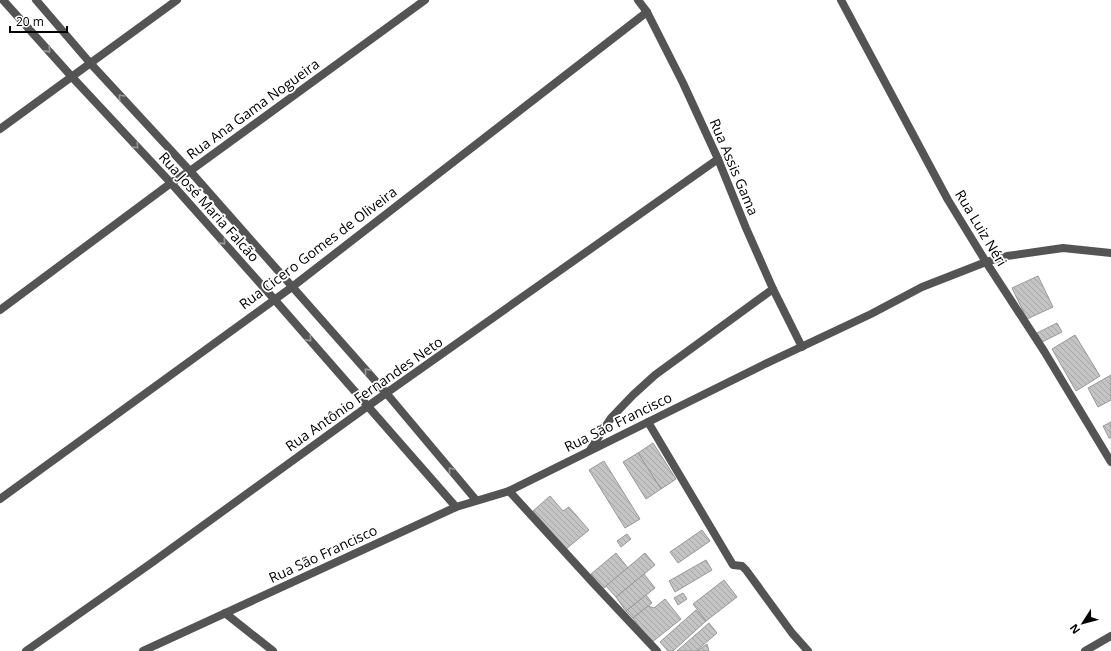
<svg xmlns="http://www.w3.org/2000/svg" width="1111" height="651" font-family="'Open Sans',sans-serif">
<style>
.building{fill:url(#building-back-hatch);stroke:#989898}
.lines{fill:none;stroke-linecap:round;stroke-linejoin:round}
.lane{stroke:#545454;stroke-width:8}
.street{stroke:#545454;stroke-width:8}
.oneway{stroke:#989898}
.labels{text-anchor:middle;stroke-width:3.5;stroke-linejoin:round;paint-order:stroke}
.street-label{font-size:14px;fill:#000;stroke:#fff}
</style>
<defs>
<pattern id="building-back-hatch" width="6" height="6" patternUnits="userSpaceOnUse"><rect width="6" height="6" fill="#c4c4c4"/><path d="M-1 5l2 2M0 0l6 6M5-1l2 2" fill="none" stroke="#a7a7a7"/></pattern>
</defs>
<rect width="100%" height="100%" fill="#fff"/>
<g class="building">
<path d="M1038,276l15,31 -26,12 -15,-31z"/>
<path d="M1057,323l5,9 -20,10 -5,-9z"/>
<path d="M1075,335l25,41 -24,15 -24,-42z"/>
<path d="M1111,375v25l-13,7 -10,-19z"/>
<path d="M1111,422v16h-2l-6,-12z"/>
<path d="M653,443l23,36 -15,10 -23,-36z"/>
<path d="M638,453l23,36 -15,10 -23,-37z"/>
<path d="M604,461l36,58 -15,9 -36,-58z"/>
<path d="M550,496l13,15 6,-4 20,23 -23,19 -33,-38z"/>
<path d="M702,530l8,11 -32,22 -8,-11z"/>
<path d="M627,534l4,5 -10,8 -4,-6z"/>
<path d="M616,553l12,15 -25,21 -12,-15z"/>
<path d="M645,553l10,12 -39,32 -10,-11z"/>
<path d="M706,560l6,10 -37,22 -6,-11z"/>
<path d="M644,574l11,14 -29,23 -10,-14z"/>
<path d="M724,580l13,17 -31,24 -13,-17z"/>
<path d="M683,593l4,6 -9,6 -4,-7z"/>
<path d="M646,595l6,8 -19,15 -7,-7z"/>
<path d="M665,599l16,20 -30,24 -18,-25 15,-12 6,2z"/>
<path d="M696,610l10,11 -33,30h-5l-8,-9z"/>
<path d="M709,623l8,10 -21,18h-19z"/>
<path d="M707,644l2,7h-12z"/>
</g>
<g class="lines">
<path class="lane" d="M648,422l85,143 9,1 4,4 46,63 16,18"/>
<g class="street">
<path d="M3,0l69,77 99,106 103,116 182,208"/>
<path d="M36,0l55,64 99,107 197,223 89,106"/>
<path d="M638,0l9,12 36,71 35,76 28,69 27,61 29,58"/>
<path d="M841,0l107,200 38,62 58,89 67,111"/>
<path d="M0,129l177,-129"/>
<path d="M0,310l171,-127 19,-12 235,-171"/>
<path d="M590,450l21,-32 22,-23 22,-20 118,-86"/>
<path d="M509,491l86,94 62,66"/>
<path d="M0,499l292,-212 355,-275"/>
<path d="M225,613l48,38"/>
<path d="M26,651l124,-87 218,-158 350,-247"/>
<path d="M143,651l313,-144 53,-16 254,-126 108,-51 51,-27 64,-25 21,-6 56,-8 48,5"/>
<path d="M1085,651l26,-15"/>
</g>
</g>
<defs><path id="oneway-chevron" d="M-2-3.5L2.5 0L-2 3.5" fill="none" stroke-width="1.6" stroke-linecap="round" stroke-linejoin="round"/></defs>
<g class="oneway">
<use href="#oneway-chevron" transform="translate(48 50) rotate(48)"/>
<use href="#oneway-chevron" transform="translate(121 97) rotate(-133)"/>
<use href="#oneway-chevron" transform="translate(136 146) rotate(47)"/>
<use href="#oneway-chevron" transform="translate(223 242) rotate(48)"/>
<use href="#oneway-chevron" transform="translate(309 339) rotate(49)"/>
<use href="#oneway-chevron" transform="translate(367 371) rotate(-132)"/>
<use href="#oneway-chevron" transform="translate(451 470) rotate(-130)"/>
</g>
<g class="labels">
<g class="street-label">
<text transform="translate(253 109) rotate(-36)" y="5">Rua Ana Gama Nogueira</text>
<text transform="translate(734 167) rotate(67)" y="5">Rua Assis Gama</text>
<text transform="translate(209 207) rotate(48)" y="5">Rua José Maria Falcão</text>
<text transform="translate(981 228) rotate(59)" y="5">Rua Luiz Néri</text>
<text transform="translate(318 248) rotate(-37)" y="5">Rua Cicero Gomes de Oliveira</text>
<text transform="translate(364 394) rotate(-35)" y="5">Rua Antônio Fernandes Neto</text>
<text transform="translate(618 422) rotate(-26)" y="5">Rua São Francisco</text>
<text transform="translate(323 554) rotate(-25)" y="5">Rua São Francisco</text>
</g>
</g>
<g transform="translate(1083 623) rotate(234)" stroke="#ffffff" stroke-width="3" paint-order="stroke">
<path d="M0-3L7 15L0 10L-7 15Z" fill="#000000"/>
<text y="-6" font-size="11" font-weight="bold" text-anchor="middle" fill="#000000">N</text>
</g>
<path d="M10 26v6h57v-6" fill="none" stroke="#000000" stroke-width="2"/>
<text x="16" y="26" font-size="12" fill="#000000" stroke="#ffffff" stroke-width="3" paint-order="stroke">20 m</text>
</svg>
